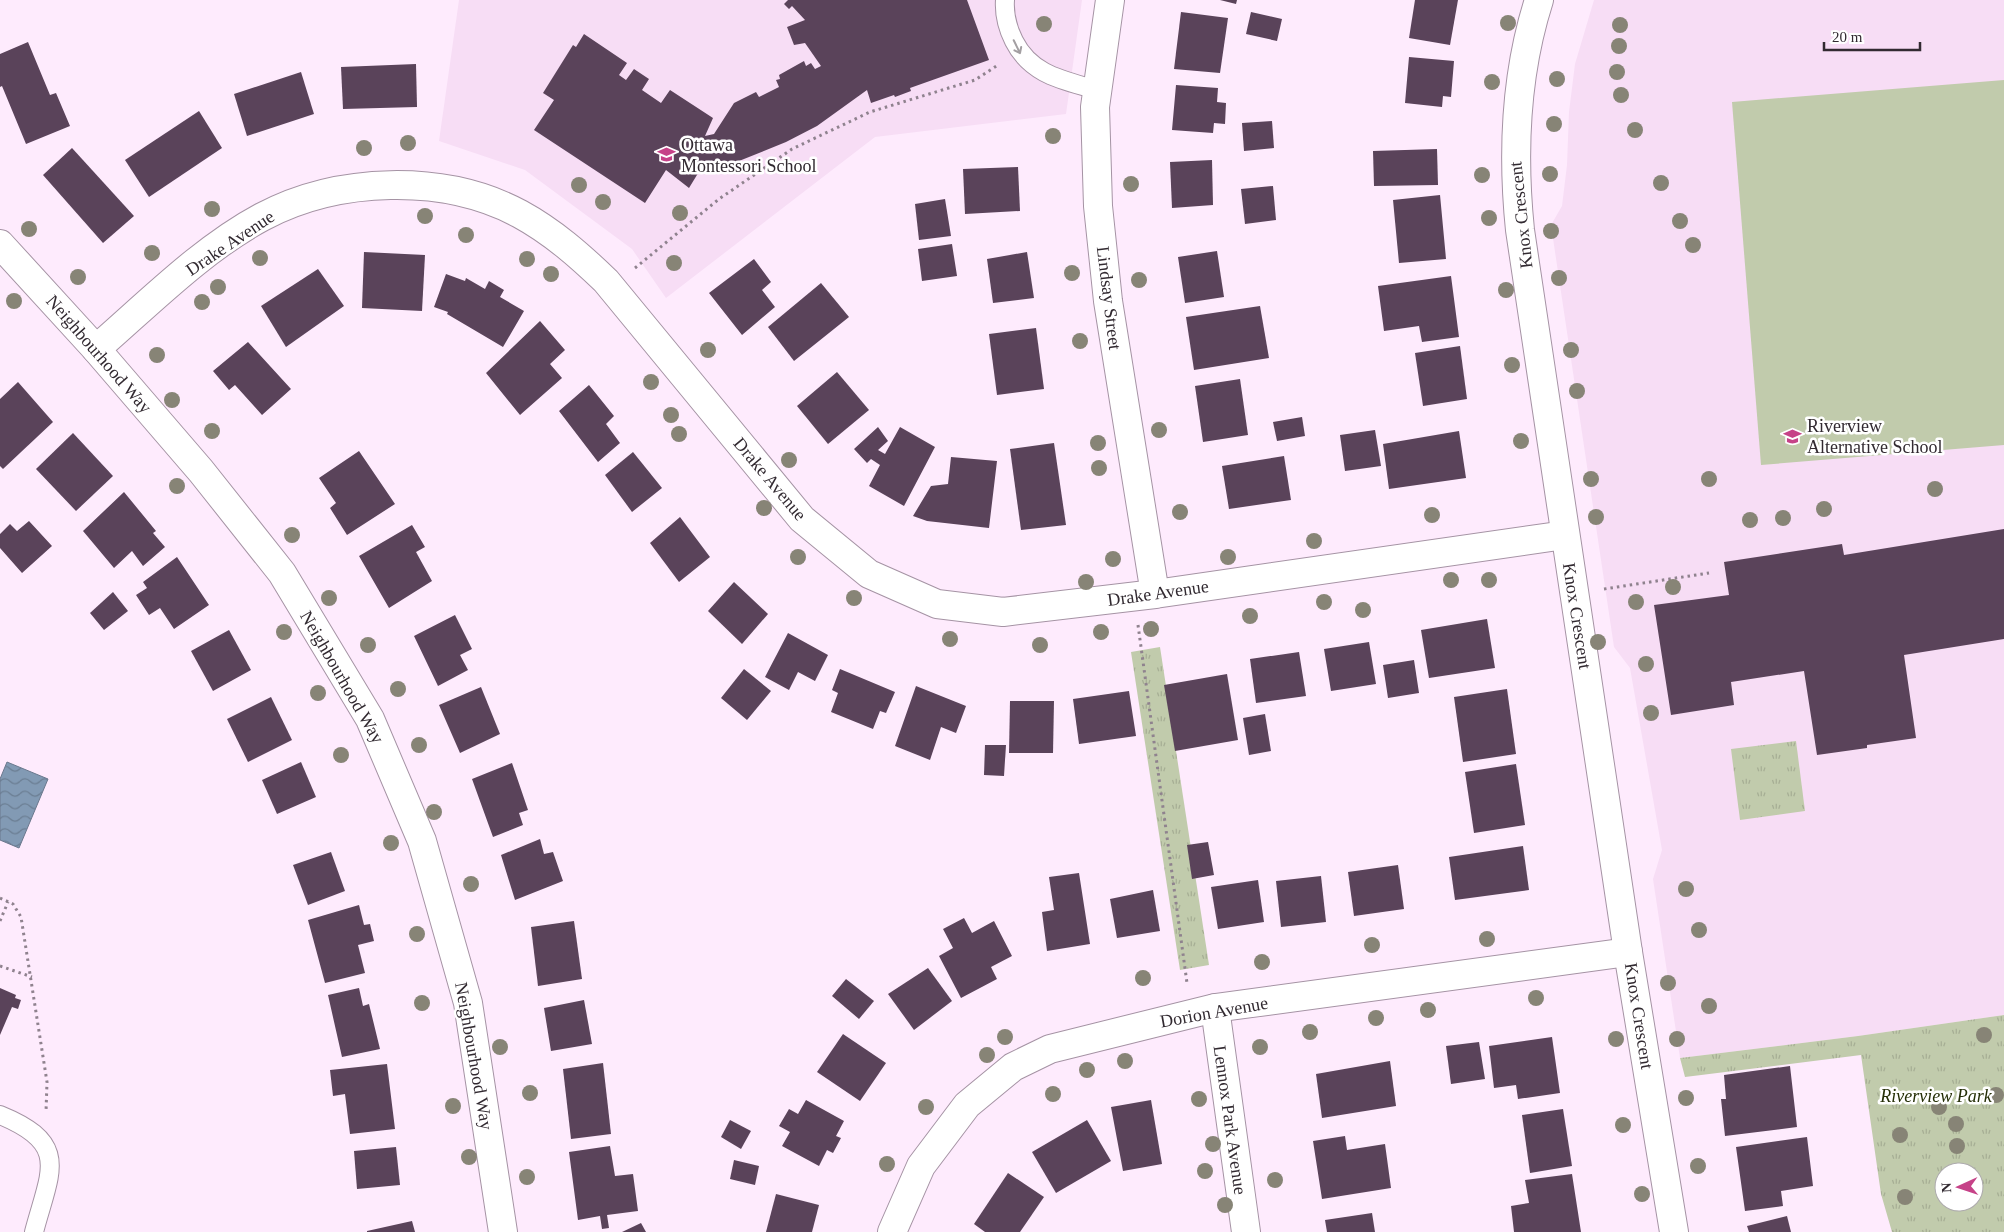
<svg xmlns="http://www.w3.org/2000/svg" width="2004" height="1232" font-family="Georgia,serif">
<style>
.built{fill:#f7ddf5}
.grass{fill:url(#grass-tufts);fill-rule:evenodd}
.pitch{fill:#c1cbac}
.water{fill:url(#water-waves);stroke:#6a788d}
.building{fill:#5a435a}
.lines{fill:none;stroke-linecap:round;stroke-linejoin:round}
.lane-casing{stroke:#a593a4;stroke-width:20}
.street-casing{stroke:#a593a4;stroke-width:30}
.path{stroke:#8f828e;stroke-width:3;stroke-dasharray:2.5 4;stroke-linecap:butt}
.lane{stroke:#fff;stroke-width:18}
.street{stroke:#fff;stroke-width:28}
.tree{fill:#878476}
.oneway{stroke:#a39fa2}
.labels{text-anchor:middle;stroke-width:5;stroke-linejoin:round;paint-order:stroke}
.poi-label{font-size:18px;fill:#322a31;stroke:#fff;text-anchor:start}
.street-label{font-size:18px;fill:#322a31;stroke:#fff}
.park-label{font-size:18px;font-style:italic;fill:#252f07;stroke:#fff}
</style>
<defs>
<pattern id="grass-tufts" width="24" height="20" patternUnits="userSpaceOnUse" patternTransform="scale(1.25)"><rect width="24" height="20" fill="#c1cbac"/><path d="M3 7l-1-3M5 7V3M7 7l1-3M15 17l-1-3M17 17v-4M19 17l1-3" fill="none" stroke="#a6ae94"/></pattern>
<pattern id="water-waves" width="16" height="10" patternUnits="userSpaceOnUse" patternTransform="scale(1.25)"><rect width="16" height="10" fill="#829ab4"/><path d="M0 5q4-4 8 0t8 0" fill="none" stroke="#6b7e93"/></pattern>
</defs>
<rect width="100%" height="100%" fill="#feebfd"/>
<g class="built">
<path d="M459,0h623l-16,114 -191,23 -209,161 -34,-49 -107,-79 -86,-29z"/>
<path d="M1594,0h410v1015l-146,21 -178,22 -27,-179 9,-29 -32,-182 -16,-21 -63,-422 11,-19 5,-41 2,-53 6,-48z"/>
</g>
<g class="grass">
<path d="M1160,647l49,318 -29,5 -49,-318z"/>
<path d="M1796,741l9,70 -65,9 -9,-71z"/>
<path d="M2004,1015v217h-112l-11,-38 -20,-139 -176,22 -5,-19 178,-22zM1944,1172h30v30h-30z"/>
</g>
<path class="pitch" d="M2004,80v365l-243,20 -29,-363z"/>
<path class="water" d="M7,762l41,17 -29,69 -19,-8v-61z"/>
<g class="building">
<path d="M788,0h179l22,60 -79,28 1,3 -16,6 -1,-2 -23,8 -4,-13 -50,36 -31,16 -47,19 -39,9 -11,18 -23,-18 -21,33 -111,-73 20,-30 -11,-7 30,-48 3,2 8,-13 43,29 -8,12 7,5 8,-11 15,10 -7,11 19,13 9,-13 43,28 -8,18 9,-2 20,-31 22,-11 3,5 20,-10 -3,-7 4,-1 -1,-4 25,-14 2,5 5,-3 4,6 6,-3 -16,-23 -11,2 -7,-18 18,-7 -13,-14 -3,3 -5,-5z"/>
<path d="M1220,0h17l-1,4z"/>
<path d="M1415,0h43l-8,45 -41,-7z"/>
<path d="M1181,12l47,6 -8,55 -46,-4z"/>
<path d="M1251,12l31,7 -5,22 -31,-7z"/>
<path d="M28,42l22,53 6,-2 14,33 -44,18 -24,-58 -2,1v-33z"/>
<path d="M1409,57l45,4 -3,36 -8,-1 -1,11 -37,-4z"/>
<path d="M416,64l1,43 -74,2 -2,-42z"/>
<path d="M301,72l13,42 -67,22 -13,-42z"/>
<path d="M1176,85l42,3 -1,14 9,1 -1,21 -11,-1 -1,10 -41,-3z"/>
<path d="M199,111l23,37 -73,49 -24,-37z"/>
<path d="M1272,121l2,27 -30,3 -2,-28z"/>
<path d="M72,148l62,68 -31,27 -60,-68z"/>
<path d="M1437,149l1,36 -64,1 -1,-35z"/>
<path d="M1212,160l1,45 -41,3 -2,-46z"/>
<path d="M1018,167l2,44 -55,3 -2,-45z"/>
<path d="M1273,186l3,34 -31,4 -4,-35z"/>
<path d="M1440,195l6,64 -47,4 -6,-63z"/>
<path d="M945,199l6,37 -32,4 -4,-36z"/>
<path d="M952,244l5,32 -35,5 -4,-32z"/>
<path d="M1217,251l7,46 -39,6 -7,-46z"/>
<path d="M364,252l61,3 -3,56 -60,-3z"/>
<path d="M1027,252l7,46 -41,5 -6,-44z"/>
<path d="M754,259l17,23 -9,8 13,17 -33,28 -33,-42z"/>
<path d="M318,269l26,37 -58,41 -25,-41z"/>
<path d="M446,274l19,7 1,-3 19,11 4,-8 15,9 -4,7 24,14 -21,36 -56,-33 1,-2 -14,-5z"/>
<path d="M1451,276l8,61 -37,5 -3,-16 -35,5 -6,-45z"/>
<path d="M821,283l28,34 -55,44 -26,-34z"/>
<path d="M1260,306l9,52 -75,12 -8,-53z"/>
<path d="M540,321l25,29 -15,14 12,14 -42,37 -34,-42z"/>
<path d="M1036,328l8,61 -47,6 -8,-61z"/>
<path d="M248,342l43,47 -29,26 -27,-30 -6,5 -16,-19z"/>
<path d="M1460,346l7,53 -44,7 -8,-53z"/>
<path d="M837,372l32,38 -41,34 -31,-38z"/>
<path d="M1240,379l8,56 -45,7 -8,-56z"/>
<path d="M18,382l35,40 -50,47 -3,-3v-67z"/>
<path d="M589,385l25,31 -8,8 14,19 -22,19 -39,-51z"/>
<path d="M1302,417l3,19 -28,5 -4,-19z"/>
<path d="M878,427l10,14 -10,9 7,4 15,-27 35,20 -31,59 -35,-20 11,-21 -9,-6 -4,4 -13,-14z"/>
<path d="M1375,430l6,36 -36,5 -5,-36z"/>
<path d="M1459,431l7,47 -77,11 -6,-45z"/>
<path d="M73,433l40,43 -37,35 -40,-42z"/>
<path d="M1054,443l12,82 -45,5 -11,-81z"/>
<path d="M359,451l36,53 -48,31 -17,-27 6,-5 -17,-25z"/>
<path d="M633,452l29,36 -30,24 -27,-37z"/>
<path d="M1284,456l7,44 -62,9 -7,-43z"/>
<path d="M951,457l46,4 -8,67 -62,-7 -14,-5 18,-30 17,-2z"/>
<path d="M124,492l32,39 -3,2 12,14 -22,19 -11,-15 -18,17 -31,-37z"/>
<path d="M680,517l30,40 -31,25 -29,-39z"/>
<path d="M29,521l23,25 -30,27 -22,-25v-14l10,-10 7,7z"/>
<path d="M412,525l13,22 -9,5 16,29 -43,27 -30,-52z"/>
<path d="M2004,529v110l-100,16 12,83 -49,7v3l-50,7 -13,-84 -73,11 3,23 -63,10 -17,-110 75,-10 -5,-33 118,-18 2,11z"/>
<path d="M177,557l32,48 -35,24 -14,-21 -11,7 -13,-20 11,-7 -4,-6z"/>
<path d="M734,582l34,32 -26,30 -34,-33z"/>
<path d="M113,592l15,19 -24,19 -14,-17z"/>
<path d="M455,615l17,34 -12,6 8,15 -30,16 -24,-50z"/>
<path d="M1487,619l8,49 -66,10 -8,-48z"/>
<path d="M229,630l22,40 -38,21 -22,-40z"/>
<path d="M788,633l40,22 -13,26 -17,-9 -9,18 -24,-13z"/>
<path d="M1369,642l7,42 -45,7 -7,-42z"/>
<path d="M1299,652l7,44 -50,7 -6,-44z"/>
<path d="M1414,660l5,33 -31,5 -5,-33z"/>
<path d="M744,669l27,22 -24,29 -26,-22z"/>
<path d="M840,669l55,23 -9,21 -6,-2 -7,18 -42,-17 7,-19 -6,-3z"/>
<path d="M1227,674l11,66 -63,11 -11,-66z"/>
<path d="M916,686l50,20 -10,27 -15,-6 -11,33 -35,-14z"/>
<path d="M481,687l19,47 -40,19 -21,-48z"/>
<path d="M1507,689l9,65 -53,8 -9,-65z"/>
<path d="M1129,691l7,45 -57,8 -6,-45z"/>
<path d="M271,697l21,43 -44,22 -21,-43z"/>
<path d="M1010,701h44l-1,52h-44z"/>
<path d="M1265,714l6,37 -22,4 -6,-37z"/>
<path d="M985,745h21l-2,31 -20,-1z"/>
<path d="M301,762l15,35 -39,17 -15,-34z"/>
<path d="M512,763l16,47 -9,3 4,12 -30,12 -21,-58z"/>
<path d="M1516,764l9,61 -51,8 -9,-61z"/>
<path d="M540,839l4,15 9,-2 10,29 -48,19 -14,-45z"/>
<path d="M1208,842l6,33 -22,4 -5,-34z"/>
<path d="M1523,846l6,44 -74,10 -6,-43z"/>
<path d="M331,852l14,39 -37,14 -15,-40z"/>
<path d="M1398,865l6,44 -50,7 -6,-44z"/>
<path d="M1079,873l11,71 -43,7 -5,-39 12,-2 -5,-33z"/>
<path d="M1321,876l5,46 -45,5 -5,-46z"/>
<path d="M1258,880l6,42 -46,7 -7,-42z"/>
<path d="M1153,890l7,41 -43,7 -7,-39z"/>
<path d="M359,905l5,20 6,-1 4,17 -16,4 7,28 -40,10 -17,-63z"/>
<path d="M964,918l8,15 22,-12 18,35 -21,11 6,12 -36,19 -22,-42 14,-8 -10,-19z"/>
<path d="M574,921l8,58 -44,7 -7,-59z"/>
<path d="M928,968l24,33 -38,29 -26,-36z"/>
<path d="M846,979l28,22 -15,18 -27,-23z"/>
<path d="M0,988l16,7 -1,3 6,2 -3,9 -6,-2 -12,28z"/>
<path d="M359,988l4,18 6,-2 11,45 -38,8 -14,-62z"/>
<path d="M584,1000l8,44 -41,7 -7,-43z"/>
<path d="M843,1034l43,29 -26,38 -43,-29z"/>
<path d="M1552,1037l8,56 -42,6 -2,-14 -22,3 -5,-42z"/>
<path d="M1479,1042l6,37 -34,5 -5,-38z"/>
<path d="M1390,1061l6,45 -74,12 -6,-44z"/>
<path d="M603,1063l8,71 -40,5 -8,-70z"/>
<path d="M387,1064l8,65 -45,5 -5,-40 -12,2 -3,-26z"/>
<path d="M1790,1066l7,61 -72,9 -4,-37h5l-2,-24z"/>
<path d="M806,1100l38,21 -8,15 5,2 -8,15 -6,-3 -8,16 -37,-20 8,-14 -11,-6 10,-17 9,5z"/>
<path d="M1151,1100l11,64 -39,7 -12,-64z"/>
<path d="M1563,1109l9,57 -42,7 -8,-58z"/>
<path d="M730,1120l21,11 -10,18 -20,-12z"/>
<path d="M1087,1120l24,41 -55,32 -24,-41z"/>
<path d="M1345,1136l2,14 38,-6 6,44 -69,11 -9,-58z"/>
<path d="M1807,1137l6,49 -32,5 2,15 -38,5 -9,-64z"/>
<path d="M610,1146l5,30 18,-2 5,37 -31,4 2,13 -7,1 -2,-13 -22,4 -9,-68z"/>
<path d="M396,1147l4,38 -43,4 -3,-38z"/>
<path d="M734,1160l25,6 -4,19 -25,-6z"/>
<path d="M1008,1173l36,24 -24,35h-35l-11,-8z"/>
<path d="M1572,1174l9,58h-67l-3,-26 18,-3 -4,-23z"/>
<path d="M776,1194l43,11 -7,27h-46z"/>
<path d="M1372,1213l3,19h-48l-2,-12z"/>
<path d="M1787,1216l4,16h-42l-2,-6z"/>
<path d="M412,1221l3,11h-48v-1z"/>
<path d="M641,1223l5,9h-24z"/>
</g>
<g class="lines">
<defs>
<g id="lane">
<path d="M1005,0c-1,14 3,29 9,41 17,34 49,39 83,49"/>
<path d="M0,1115c71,29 50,56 34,117"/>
</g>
<g id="street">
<path d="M1110,0l-15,107 3,99 10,95 47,293"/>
<path d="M1539,0c-24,75 -27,152 -19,230l108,722 46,280"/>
<path d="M0,244l96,105 105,122 81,102 88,146 52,122 46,162 35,229"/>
<path d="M96,349c52,-45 106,-100 166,-132 75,-40 182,-44 258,-3 33,18 60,42 86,67l196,238 67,55 68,30 66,8 152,-18 410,-59"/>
<path d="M1215,1008l31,224"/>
<path d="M892,1232l29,-66 46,-61 46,-38 37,-18 165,-41 413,-56"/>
</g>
</defs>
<use href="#lane" class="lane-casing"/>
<use href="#street" class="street-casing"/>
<g class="path">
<path d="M635,268l84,-69 73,-50 78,-37 105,-32 23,-15"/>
<path d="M1604,589l105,-16"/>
<path d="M1138,625l49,358"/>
<path d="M0,898l13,6 8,13 26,165 -1,30"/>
<path d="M0,921l8,-19"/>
<path d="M0,966l32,11"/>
</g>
<use href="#lane" class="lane"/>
<use href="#street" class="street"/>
</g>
<g class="tree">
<circle cx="1508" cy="23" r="8"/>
<circle cx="1044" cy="24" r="8"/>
<circle cx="1620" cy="25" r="8"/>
<circle cx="1619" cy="46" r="8"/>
<circle cx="1617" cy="72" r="8"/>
<circle cx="1557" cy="79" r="8"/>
<circle cx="1492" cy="82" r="8"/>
<circle cx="1621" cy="95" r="8"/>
<circle cx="1554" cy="124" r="8"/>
<circle cx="1635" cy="130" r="8"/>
<circle cx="1053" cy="136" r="8"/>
<circle cx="408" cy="143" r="8"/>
<circle cx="364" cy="148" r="8"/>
<circle cx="1550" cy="174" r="8"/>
<circle cx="1482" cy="175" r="8"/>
<circle cx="1661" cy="183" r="8"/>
<circle cx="1131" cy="184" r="8"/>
<circle cx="579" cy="185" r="8"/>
<circle cx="603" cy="202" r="8"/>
<circle cx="212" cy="209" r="8"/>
<circle cx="680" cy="213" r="8"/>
<circle cx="425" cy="216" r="8"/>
<circle cx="1489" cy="218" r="8"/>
<circle cx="1680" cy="221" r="8"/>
<circle cx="29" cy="229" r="8"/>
<circle cx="1551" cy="231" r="8"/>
<circle cx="466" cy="235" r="8"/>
<circle cx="1693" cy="245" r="8"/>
<circle cx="152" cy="253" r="8"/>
<circle cx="260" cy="258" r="8"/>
<circle cx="527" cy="259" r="8"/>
<circle cx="674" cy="263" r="8"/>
<circle cx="1072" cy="273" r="8"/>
<circle cx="551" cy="274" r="8"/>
<circle cx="78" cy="277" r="8"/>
<circle cx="1559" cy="278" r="8"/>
<circle cx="1139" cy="280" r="8"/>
<circle cx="218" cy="287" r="8"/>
<circle cx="1506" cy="290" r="8"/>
<circle cx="14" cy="301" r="8"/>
<circle cx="202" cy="302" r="8"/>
<circle cx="1080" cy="341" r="8"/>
<circle cx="708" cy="350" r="8"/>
<circle cx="1571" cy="350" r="8"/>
<circle cx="157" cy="355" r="8"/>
<circle cx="1512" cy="365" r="8"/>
<circle cx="651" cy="382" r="8"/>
<circle cx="1577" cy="391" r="8"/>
<circle cx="172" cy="400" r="8"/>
<circle cx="671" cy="415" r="8"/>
<circle cx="1159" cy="430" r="8"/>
<circle cx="212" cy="431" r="8"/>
<circle cx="679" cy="434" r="8"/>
<circle cx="1521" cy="441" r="8"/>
<circle cx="1098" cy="443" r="8"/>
<circle cx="789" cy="460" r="8"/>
<circle cx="1099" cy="468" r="8"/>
<circle cx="1591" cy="479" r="8"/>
<circle cx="1709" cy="479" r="8"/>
<circle cx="177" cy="486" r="8"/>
<circle cx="1935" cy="489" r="8"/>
<circle cx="764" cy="508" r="8"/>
<circle cx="1824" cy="509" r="8"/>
<circle cx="1180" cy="512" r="8"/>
<circle cx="1432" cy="515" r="8"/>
<circle cx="1596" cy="517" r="8"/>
<circle cx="1783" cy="518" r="8"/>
<circle cx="1750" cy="520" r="8"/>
<circle cx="292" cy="535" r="8"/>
<circle cx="1314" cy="541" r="8"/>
<circle cx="798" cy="557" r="8"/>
<circle cx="1228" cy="557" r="8"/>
<circle cx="1113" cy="559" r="8"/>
<circle cx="1451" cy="580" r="8"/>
<circle cx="1489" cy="580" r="8"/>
<circle cx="1086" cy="582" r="8"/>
<circle cx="1673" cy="587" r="8"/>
<circle cx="329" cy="598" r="8"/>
<circle cx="854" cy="598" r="8"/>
<circle cx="1324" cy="602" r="8"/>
<circle cx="1636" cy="602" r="8"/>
<circle cx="1363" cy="610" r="8"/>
<circle cx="1250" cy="616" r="8"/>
<circle cx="1151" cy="629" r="8"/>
<circle cx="284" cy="632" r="8"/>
<circle cx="1101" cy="632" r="8"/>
<circle cx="950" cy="639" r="8"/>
<circle cx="1598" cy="642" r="8"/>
<circle cx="368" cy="645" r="8"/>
<circle cx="1040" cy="645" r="8"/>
<circle cx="1646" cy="664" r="8"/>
<circle cx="398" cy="689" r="8"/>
<circle cx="318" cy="693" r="8"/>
<circle cx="1651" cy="713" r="8"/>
<circle cx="419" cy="745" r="8"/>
<circle cx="341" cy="755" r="8"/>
<circle cx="434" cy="812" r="8"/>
<circle cx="391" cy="843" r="8"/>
<circle cx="471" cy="884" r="8"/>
<circle cx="1686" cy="889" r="8"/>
<circle cx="1699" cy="930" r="8"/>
<circle cx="417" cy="934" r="8"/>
<circle cx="1487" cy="939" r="8"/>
<circle cx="1372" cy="945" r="8"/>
<circle cx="1262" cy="962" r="8"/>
<circle cx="1143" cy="978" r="8"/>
<circle cx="1668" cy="983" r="8"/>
<circle cx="1536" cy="998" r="8"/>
<circle cx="422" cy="1003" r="8"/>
<circle cx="1709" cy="1006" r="8"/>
<circle cx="1428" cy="1010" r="8"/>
<circle cx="1376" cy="1018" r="8"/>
<circle cx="1310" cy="1032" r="8"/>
<circle cx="1984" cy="1035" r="8"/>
<circle cx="1005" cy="1037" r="8"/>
<circle cx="1616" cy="1039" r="8"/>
<circle cx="1677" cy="1039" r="8"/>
<circle cx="500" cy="1047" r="8"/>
<circle cx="1260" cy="1047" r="8"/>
<circle cx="987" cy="1055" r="8"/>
<circle cx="1125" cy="1061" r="8"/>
<circle cx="1087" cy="1070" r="8"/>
<circle cx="530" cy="1093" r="8"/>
<circle cx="1053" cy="1094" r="8"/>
<circle cx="1996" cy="1095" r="8"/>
<circle cx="1686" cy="1098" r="8"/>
<circle cx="1199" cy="1099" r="8"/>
<circle cx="453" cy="1106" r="8"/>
<circle cx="926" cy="1107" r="8"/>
<circle cx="1939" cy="1107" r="8"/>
<circle cx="1956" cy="1124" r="8"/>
<circle cx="1623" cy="1125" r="8"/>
<circle cx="1900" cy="1135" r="8"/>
<circle cx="1213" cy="1144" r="8"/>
<circle cx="1957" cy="1146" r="8"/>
<circle cx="469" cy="1157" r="8"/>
<circle cx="887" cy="1164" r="8"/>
<circle cx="1698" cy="1166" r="8"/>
<circle cx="1205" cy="1171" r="8"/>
<circle cx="527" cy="1177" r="8"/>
<circle cx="1275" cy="1180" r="8"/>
<circle cx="1642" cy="1194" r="8"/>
<circle cx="1905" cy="1197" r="8"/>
<circle cx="1225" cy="1205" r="8"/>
</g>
<defs><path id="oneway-shaft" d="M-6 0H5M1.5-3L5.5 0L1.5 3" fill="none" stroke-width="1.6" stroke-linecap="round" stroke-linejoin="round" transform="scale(1.25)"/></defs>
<use class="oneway" href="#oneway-shaft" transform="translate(1017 47) rotate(64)"/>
<defs>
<symbol id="school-bare" viewBox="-9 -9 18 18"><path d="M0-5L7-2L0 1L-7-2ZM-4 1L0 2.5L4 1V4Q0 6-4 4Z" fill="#c64288" stroke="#fff" stroke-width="2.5" paint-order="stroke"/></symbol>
</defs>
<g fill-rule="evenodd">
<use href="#school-bare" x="654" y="142" width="25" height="25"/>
<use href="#school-bare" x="1780" y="424" width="25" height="25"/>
</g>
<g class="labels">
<g class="poi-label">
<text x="681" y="151">Ottawa<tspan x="681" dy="21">Montessori School</tspan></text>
<text x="1807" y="432">Riverview<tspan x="1807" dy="21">Alternative School</tspan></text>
</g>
<g class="street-label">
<text transform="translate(1521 215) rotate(-96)" y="6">Knox Crescent</text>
<text transform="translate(230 243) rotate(-34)" y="6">Drake Avenue</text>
<text transform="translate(1109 298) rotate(83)" y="6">Lindsay Street</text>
<text transform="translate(99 354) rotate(49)" y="6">Neighbourhood Way</text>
<text transform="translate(770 479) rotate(50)" y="6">Drake Avenue</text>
<text transform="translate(1158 593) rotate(-8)" y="6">Drake Avenue</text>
<text transform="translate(1577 616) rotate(81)" y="6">Knox Crescent</text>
<text transform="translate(342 677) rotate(60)" y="6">Neighbourhood Way</text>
<text transform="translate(1214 1012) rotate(-10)" y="6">Dorion Avenue</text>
<text transform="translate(1639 1016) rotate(81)" y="6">Knox Crescent</text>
<text transform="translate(474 1056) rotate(80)" y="6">Neighbourhood Way</text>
<text transform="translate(1230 1120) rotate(82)" y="6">Lennox Park Avenue</text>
</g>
<g class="park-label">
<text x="1936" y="1102">Riverview Park</text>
</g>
</g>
<g transform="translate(1959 1187) rotate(267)"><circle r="24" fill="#ffffff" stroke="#adaaad"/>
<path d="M0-4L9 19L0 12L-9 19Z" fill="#c64288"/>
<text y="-8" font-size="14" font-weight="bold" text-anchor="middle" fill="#322a31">N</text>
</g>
<path d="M1824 42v8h96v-8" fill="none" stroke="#322a31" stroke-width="2.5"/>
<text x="1832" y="42" font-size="15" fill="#322a31" stroke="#ffffff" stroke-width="4" paint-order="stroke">20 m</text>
</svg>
